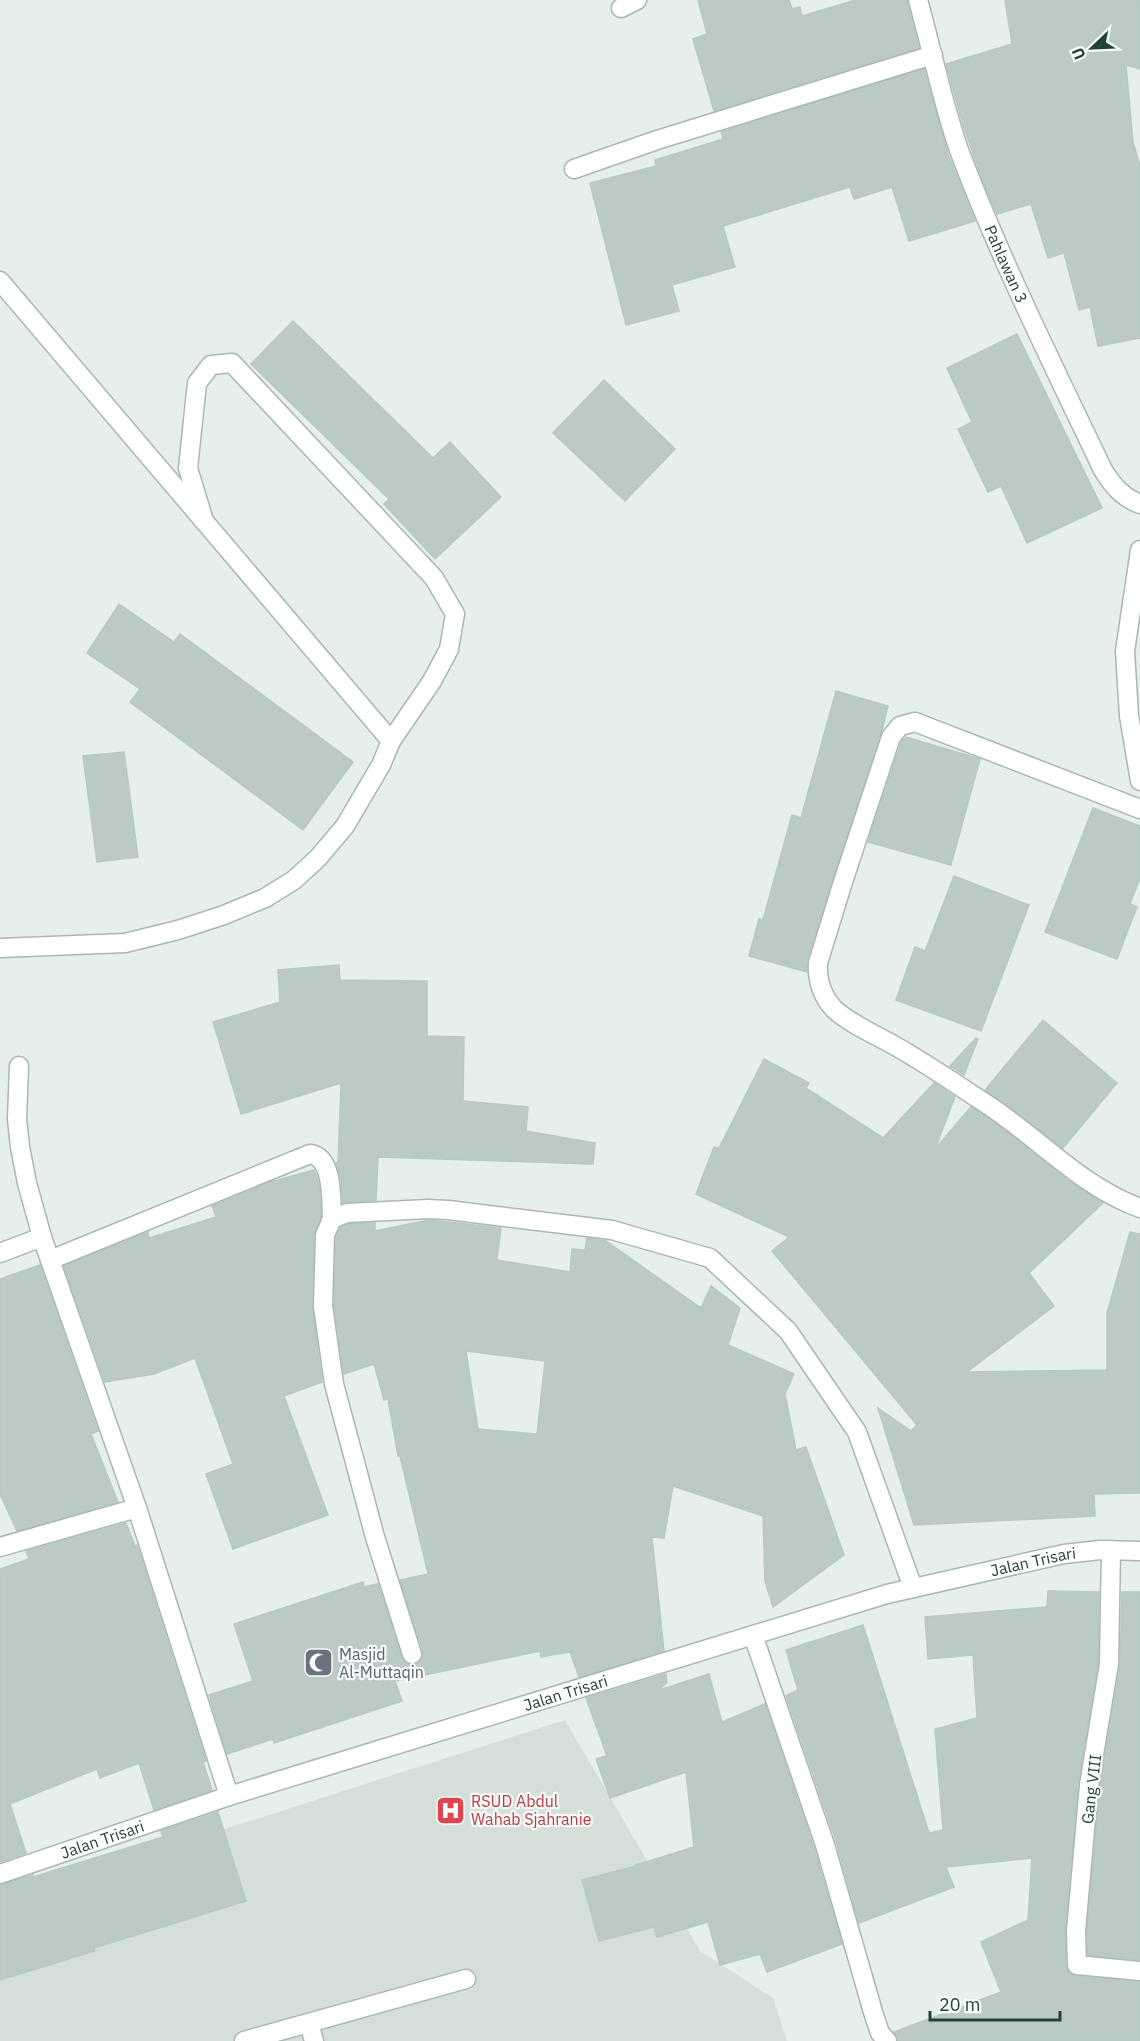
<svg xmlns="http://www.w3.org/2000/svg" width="1140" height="2041" font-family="'IBM Plex Sans',sans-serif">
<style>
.built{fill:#d4dfda}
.building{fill:#bbcac4;stroke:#b8c9c2;stroke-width:1.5;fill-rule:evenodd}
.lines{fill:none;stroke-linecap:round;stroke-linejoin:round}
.minor-casing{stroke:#a8b8b2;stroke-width:21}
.minor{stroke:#fff;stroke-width:18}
.labels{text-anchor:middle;stroke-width:4.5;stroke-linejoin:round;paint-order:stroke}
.street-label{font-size:16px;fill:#24423a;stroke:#f7fbf9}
.worship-label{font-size:16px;fill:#5b616d;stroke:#f7fbf9;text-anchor:start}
.health-label{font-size:16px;fill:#be3a42;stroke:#f7fbf9;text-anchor:start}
</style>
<rect width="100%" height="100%" fill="#e6efeb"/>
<path class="built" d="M565,1720l135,231 73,47 14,43h-787v-140z"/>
<g class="building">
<path d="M698,0h91l3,9 8,-2 2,9 54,-16h51l12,48 -205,63 -21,-72 14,-5z"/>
<path d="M1005,0h135v69l-14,-4 7,77 7,24v172l-42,8 -8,-39 -11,3 -15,-57 -16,5 -17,-54 -34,10 -12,-27 -21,-59 -18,-64 66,-20z"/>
<path d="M924,69l24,85 27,67 -66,20 -17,-54 -38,12 -4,-12 -127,39 12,41 -63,18 7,26 -53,14 -36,-142 66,-17 -1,-6 68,-21 -2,-7z"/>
<path d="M293,321l140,137 17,-16 51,55 -66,62 -51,-55 5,-5 -138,-135z"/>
<path d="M1017,334l85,174 -75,35 -26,-57 -13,6 -30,-63 14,-7 -25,-54z"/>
<path d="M604,380l71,69 -50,52 -72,-68z"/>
<path d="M119,604l55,38 6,-8 173,128 -50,68 -173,-128 10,-13 -53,-36z"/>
<path d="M836,691l52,15 -6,24 -75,230v12l-58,-16 10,-37 4,1 29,-105 9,3z"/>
<path d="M906,737l74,22 -29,106 -83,-23 33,-99z"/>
<path d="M124,752l14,105 -41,5 -14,-106z"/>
<path d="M1093,808l47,18v52l-10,26 7,3 -20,52 -72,-27z"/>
<path d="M954,876l75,29 -48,126 -85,-31 19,-53 10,4z"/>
<path d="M339,965l1,15 87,1v55l37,1 -1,64 65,6 -2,24 69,12 -2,21 -215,-7 -2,43 -33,3 -2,-24 -5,-16h2l3,-80 -100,31 -28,-92 67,-20 -2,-32z"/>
<path d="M1043,1020l74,63 -54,65 -78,-58z"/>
<path d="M976,1038l2,1 -14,36 -14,-9z"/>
<path d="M764,1059l45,24 -3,5 77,50 51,-55 21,14 -20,52 36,-42 27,18 74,58 31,20 -74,70 25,33 -87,66 140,-2v-57l23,-81 10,2v259l-46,1 1,22 -181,9 -36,-117 33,23 6,-6 -145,-174 17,-14 -93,-43 18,-47 5,1z"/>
<path d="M314,1170l5,13 2,34 -7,18 -2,71 10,76 -38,14 44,119 -95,34 -27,-75 27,-10 -38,-106 -41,16 -49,8 -41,-116 84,-34 1,6 67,-21 -4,-11 59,-24z"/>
<path d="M429,1220l72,8 -4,32 73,12 2,-23 13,1 2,-12 19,3 95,67 10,-22 29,22 -12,37 66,29 -9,20 11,56 10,-3 38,108 -71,52 -8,-26 -2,-65 -90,-30 -9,52 -12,-1 12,114 -85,26 -9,-25 -29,5 -1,-6 -145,30 7,20 -128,42 -1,-4 -46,15 -18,-59 44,-14 -19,-57 129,-42 1,5 14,-3 24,74 7,7h6l8,-8v-6l-23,-71 28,-6 -28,-118h-2l-10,-57 -4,1 -10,-36 -30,10 -10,-69 2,-67 4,-10 9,-4 26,-1v8zM466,1351l79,10 -8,73 -59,-5z"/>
<path d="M40,1265l58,166 -7,3 27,68 -101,29 -17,-37v-215z"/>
<path d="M126,1523l9,23 2,-1 69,216 -3,1 9,28 -58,20 -15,-47 -39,15 -3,-9 -87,35 16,49 -26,9v-293l29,-10 -3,-8z"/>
<path d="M1048,1591l51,1 -1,71 -20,121 -13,146 1,36 4,8 6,2 64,6v59h-242l-4,-9 107,-40 -20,-50 47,-22 4,-62 -86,9 8,20 -95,36 -23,-82 -50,-145 12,-6 -12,-40 77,-25 66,208 14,-3 -8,-101 42,-11 -4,-63 -45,4 -3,-42 122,-10z"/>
<path d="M1122,1592h18v368l-52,-5 -1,-24 13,-145 20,-120z"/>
<path d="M666,1674l1,9 -11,8 53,-17 13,48 43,-18 49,144 28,96 -75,28 -7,-18 -40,11 -12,-43 -51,15 -3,-10 -55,14 -17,-61 54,-14v-1l58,-18 -8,-75 -76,26 -14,-39 11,-3 -21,-58z"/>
<path d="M218,1812l28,89 -152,47 1,3 -95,29v-95l33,-10v2l130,-40 -2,-6z"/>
</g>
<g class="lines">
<defs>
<g id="minor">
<path id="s1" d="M918,0c14,50 24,101 41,150 41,109 94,215 144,320 10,16 19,27 37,34"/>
<path d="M621,8l16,-8"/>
<path d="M574,169l83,-29 276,-85"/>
<path d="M0,281l391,460"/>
<path d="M1140,550l-15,101 4,65 11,65"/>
<path d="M1140,809l-225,-87 -15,4 -9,11 -49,148 -24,78c-1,17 4,33 16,46 16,15 44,27 63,38 30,17 59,37 88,56 53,34 95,83 155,105"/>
<path d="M0,948l125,-5 53,-13 46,-15 41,-17 29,-18 24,-22 27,-32 36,-61 10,-24 41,-60 17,-32 6,-35 -21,-36 -202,-215 -21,2 -14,18 -9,85 16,53"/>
<path d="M19,1066l-2,53 3,28 7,36 15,54 95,271 92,288"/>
<path d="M0,1253l42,-16"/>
<path d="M50,1260l260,-106c24,3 21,47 22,65"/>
<path d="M0,1547l137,-39"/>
<path d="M1111,1550l-2,114 -20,121 -13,146 1,34 63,6"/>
<path d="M753,1635l72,210 48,167 7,21 7,8"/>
<path d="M412,1654l-37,-117 -41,-153 -11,-78 2,-71 7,-16 15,-6 81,-4 20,1 164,20 98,28 78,73 69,101 56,156"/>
<path id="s2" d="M0,1874l229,-78 658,-202 177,-40 36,-4 40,1"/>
<path d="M309,2023l5,18"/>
<path d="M244,2041l222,-62"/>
</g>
</defs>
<use href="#minor" class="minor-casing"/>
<use href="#minor" class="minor"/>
</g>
<defs>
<symbol id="mosque-square" viewBox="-11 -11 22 22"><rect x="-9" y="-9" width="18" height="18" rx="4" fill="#6b7280" stroke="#f7fbf9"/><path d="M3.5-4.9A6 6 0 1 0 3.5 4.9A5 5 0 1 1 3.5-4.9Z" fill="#fff"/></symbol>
<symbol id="hospital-square" viewBox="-11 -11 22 22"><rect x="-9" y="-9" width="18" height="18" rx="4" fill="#e0444e" stroke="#f7fbf9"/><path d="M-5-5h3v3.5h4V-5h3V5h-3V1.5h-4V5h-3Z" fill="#fff"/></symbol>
</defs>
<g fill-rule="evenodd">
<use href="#mosque-square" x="302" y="1646" width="33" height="33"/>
<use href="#hospital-square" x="434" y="1794" width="33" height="33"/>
</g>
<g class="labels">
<g class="street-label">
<text dy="6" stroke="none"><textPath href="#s1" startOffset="279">Pahlawan 3</textPath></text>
<text dy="6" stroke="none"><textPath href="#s2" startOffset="1080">Jalan Trisari</textPath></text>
<text dy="6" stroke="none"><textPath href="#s2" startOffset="594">Jalan Trisari</textPath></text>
<text transform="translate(1091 1789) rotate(-83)" y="6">Gang VIII</text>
<text dy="6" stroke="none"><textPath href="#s2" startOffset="108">Jalan Trisari</textPath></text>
</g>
<g class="worship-label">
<text x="339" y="1660">Masjid<tspan x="339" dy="18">Al-Muttaqin</tspan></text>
</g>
<g class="health-label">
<text x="471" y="1807">RSUD Abdul<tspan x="471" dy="18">Wahab Sjahranie</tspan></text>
</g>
</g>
<g transform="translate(1092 48) rotate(247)" stroke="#f7fbf9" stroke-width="4.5" paint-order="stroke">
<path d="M0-4.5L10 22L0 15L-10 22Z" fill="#24423a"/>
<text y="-9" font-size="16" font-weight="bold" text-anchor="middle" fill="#24423a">U</text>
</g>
<path d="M930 2011v9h130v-9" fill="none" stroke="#24423a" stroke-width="3"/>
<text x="939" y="2011" font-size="18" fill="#24423a" stroke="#f7fbf9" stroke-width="4.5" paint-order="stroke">20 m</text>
</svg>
